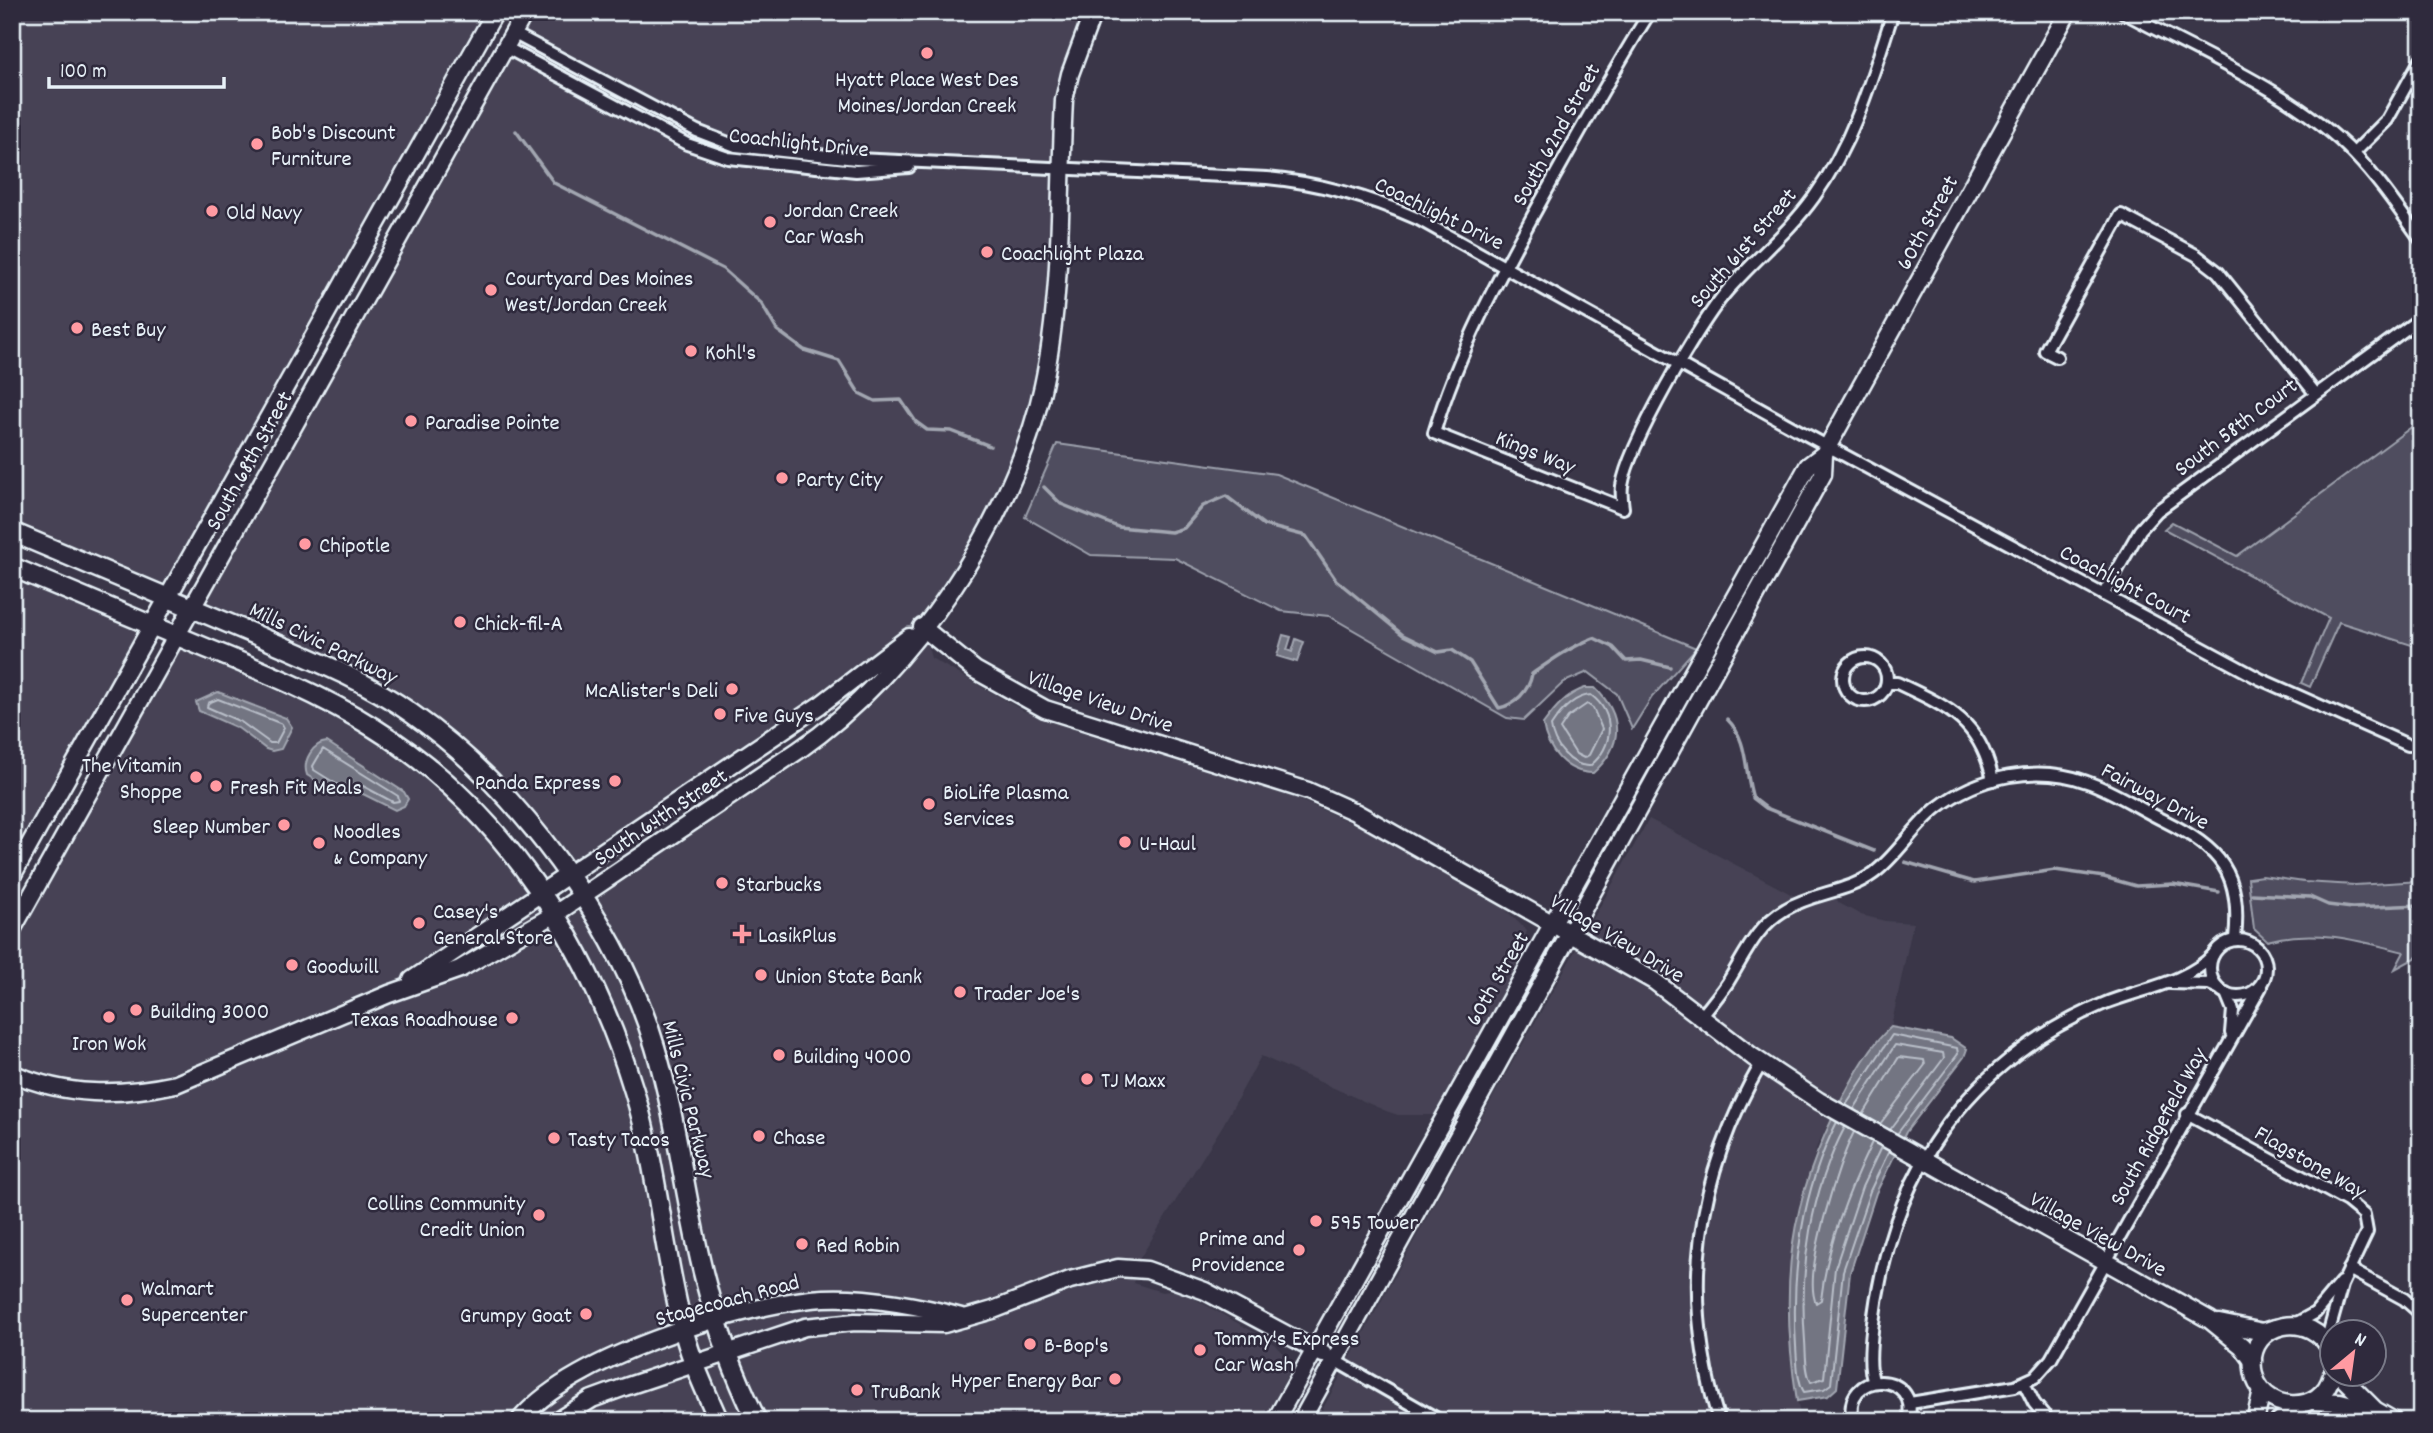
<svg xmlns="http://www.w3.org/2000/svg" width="2433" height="1433" font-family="Dekko,sans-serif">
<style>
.built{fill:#464354}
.green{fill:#504e5f;stroke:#9ca0ac;stroke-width:2}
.water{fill:#737482;stroke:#a2a6b1;stroke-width:2}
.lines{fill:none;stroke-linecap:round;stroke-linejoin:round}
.shore{stroke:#b9bfc9;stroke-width:2}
.stream{stroke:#a2a6b1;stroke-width:3.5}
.street-casing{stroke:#e8f1f8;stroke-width:16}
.secondary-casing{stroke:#e8f1f8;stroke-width:21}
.primary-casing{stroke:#e8f1f8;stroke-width:23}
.street{stroke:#2f2a3d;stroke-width:10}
.secondary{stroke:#2f2a3d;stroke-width:16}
.primary{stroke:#2f2a3d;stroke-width:18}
.poi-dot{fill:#ff9aa2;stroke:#2f2a3d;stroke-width:2.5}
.labels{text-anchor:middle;stroke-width:5;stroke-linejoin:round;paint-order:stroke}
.poi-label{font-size:23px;fill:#e8f1f8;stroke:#2f2a3d;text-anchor:start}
.street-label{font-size:23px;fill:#e8f1f8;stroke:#2f2a3d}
</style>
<rect width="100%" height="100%" fill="#3a3648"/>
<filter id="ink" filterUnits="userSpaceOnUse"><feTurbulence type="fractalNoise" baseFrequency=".0143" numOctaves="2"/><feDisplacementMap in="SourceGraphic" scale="14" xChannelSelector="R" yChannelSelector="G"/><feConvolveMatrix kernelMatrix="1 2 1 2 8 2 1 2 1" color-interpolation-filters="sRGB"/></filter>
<g filter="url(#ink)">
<g class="built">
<path d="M12,12h483l-328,584 -155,-64z"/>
<path d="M525,12h568l-23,62 -17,255 -49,171 -82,127 9,31 93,53 269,86 88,39 120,69 26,26 -17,52 -76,132h-36l-12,-4 -125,-55 -38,69 -83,133 -7,25 29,9 17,-2 96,54 10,11 4,17 -24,49h-1253v-491l166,-294 63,26 184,102 130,150 275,-186 90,-98 -353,247 -14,-21 -142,-143 -218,-106z"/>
<path d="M12,567l140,58 -140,251z"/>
<path d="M1649,819l153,81 30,-8 7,11 22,12 24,6 28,2 -22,104 -8,7 -34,50 -32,62 -20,73 -10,94 4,51 10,57h-485l149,-274z"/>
</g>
<g class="green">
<path d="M2421,420v228l-82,-26 -29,65 -9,-4 28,-65 -165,-89 8,-7 65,34z"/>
<path d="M1057,444l219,30 420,174 -44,49 -20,32 -15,-35 -29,-22 -24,10 -40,38 -17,-2 -178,-102 -48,-5 -106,-53 -84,-3 -66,-38z"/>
<path d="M2262,876l42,6 51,3 66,-4v74l-26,14 9,-17c-47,-12 -90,-24 -137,-11l-13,-12 -6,-51z"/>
</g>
<g class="water">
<path d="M1283,635l8,2 -4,13 5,2 4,-13 8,3 -7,20 -20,-6z"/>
<path d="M1585,688h10c29,28 28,58 -2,85 -27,0 -46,-23 -50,-49 12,-16 23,-30 42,-36z"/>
<path d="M218,692l68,26 6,9 -11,22 -9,2 -6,-2 -28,-21 -39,-17 -3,-9z"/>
<path d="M327,742l77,50 4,7 -4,7 -9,4 -34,-17 -27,-1 -27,-17c-5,-14 6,-32 20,-33z"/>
<path d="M1891,1027l60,11 16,11 -3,8 -58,75 -30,61 -26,80 -13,115 -9,8 -31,5c-18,-115 -9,-200 46,-304 12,-23 28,-53 48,-70z"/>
</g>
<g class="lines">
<g class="shore">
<path d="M1591,695c25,19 23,51 -1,71 -19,1 -37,-21 -39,-40 9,-14 22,-30 40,-31z"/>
<path d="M218,699l64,25 2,4 -8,15h-6l-29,-21 -34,-15 1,-4z"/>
<path d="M1587,704l6,4 9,21 -13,26 -5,3 -8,-4 -16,-25 8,-12z"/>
<path d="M323,749l75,47 1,5 -6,1 -30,-16 -25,-1 -24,-15 -1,-4z"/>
<path d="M1846,1105l46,-70 65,13 1,6 -61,80"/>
<path d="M1854,1109l41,-64 48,8 1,5 -54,72"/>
<path d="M1863,1115l36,-58 25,3 1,5 -45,59"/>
<path d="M1837,1122c-35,68 -46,148 -41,224 1,14 1,35 8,46l20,-3 7,-5 12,-113 27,-80 19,-40"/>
<path d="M1845,1127c-34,64 -46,141 -40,214 1,13 0,30 6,41l13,-4 11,-110 27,-81 19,-40"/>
<path d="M1854,1132c-15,29 -52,142 -38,171l5,-3c6,-55 27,-108 51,-158"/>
</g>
<g class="stream">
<path d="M516,131l38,52 169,86 38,34 16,27 27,20 35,11 20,32 16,8 26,-1 15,22 11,8 24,1 39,15"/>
<path d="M1044,487l17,17 57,23 53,5 13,-4 19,-22 23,-10 38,29 42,11 30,44 67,55 35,17 14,-2 18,12 29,46c16,-3 30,-17 33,-34 20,-14 38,-27 62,-36l19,9 13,14 15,-1 29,7"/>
<path d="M1727,719c22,21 17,53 26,79l13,10 108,43"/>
<path d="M1905,862l69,20 81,-12 49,7 32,9 37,-2 46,8"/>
<path d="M2252,894l58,3 18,8 24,3 69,-3"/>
</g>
<defs>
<g id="street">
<path d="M1650,12c-39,62 -74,126 -109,189 -42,76 -82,149 -107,232l189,75c-1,-7 -2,-15 -1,-22 6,-40 77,-163 105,-195 29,-33 62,-59 87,-94 40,-56 58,-119 79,-185"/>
<path d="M2123,12c77,42 172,80 232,143 25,26 45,56 66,85"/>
<path d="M513,33l184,98 39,15 120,13 411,19c55,5 102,19 151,41l385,214 457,246 148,66"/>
<path d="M505,47l182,97 41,14 128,13 53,-4"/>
<path d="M2354,153l33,-33 34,-61"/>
<path d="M2057,357l-12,-6 76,-136 75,40 22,17 97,121"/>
<path d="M2103,595l37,-65 17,-19 264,-193"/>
<circle cx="1865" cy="679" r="22"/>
<path d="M1887,683h10c51,24 83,37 96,97"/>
<circle cx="2238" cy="968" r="28"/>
<path d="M2170,983l39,1 9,4"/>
<path d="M2226,993l7,17 -2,23"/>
<path d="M1702,1016c9,-11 18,-22 26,-34 17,-27 28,-56 58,-73 28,-17 61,-16 88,-36 24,-18 39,-46 63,-65 41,-32 100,-44 150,-26 27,9 51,26 76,38 58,29 79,53 72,119"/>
<path d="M2187,1114l160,87 17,14 3,17 -25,53 -16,57"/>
<path d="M2349,1269l55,30 17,15"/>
<path d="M2295,1324l20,-11 26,-31"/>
<path d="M1334,1360l107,61"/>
<path d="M1874,1382c-10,-19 3,-89 8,-111 28,-125 103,-217 221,-267 36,-15 83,-20 110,-49"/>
<path d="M2024,1383l10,20 15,18"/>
<path d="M1910,1403l105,-17 20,-9 16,-18 210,-372"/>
<path d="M1719,1421c-39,-128 -24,-244 43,-359"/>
<path d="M1853,1421c-13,-53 69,-51 55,0"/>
</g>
<g id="secondary">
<path d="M922,627l53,43 70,39 263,82 47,21 299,169 99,76 66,44 391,219 32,26 11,15"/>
<path d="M12,876l483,-864"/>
<path d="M12,930l513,-918"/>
<path d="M412,980l408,-275 89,-68"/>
<path d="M12,1073c55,24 107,23 164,11l213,-90 71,-25 95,-55 244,-164c111,-76 216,-232 244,-364 20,-93 16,-192 21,-286l6,-26 23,-62"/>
<path d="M2219,1323l44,9 12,-4"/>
<path d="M2332,1353c-19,-45 -85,-32 -79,16 5,44 70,48 79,5"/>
<path d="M2339,1374l36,36 19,11"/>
<path d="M2312,1401l28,1 31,8"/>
<path d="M519,1421c51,-63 213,-113 292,-122 50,-5 106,6 154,19"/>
<path d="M557,1421l35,-22 33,-12 180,-60 50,-5 89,2 49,-14 77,-30 48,-12 29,2 58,21 118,63"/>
<path d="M1275,1421l533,-955 16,-12 4,-8 240,-434"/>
<path d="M1301,1421l522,-947 1,-20"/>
<path d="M2255,1421l7,-30"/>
<path d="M2279,1421l21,-16"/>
</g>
<g id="primary">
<path d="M12,532c79,33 158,66 237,100 55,24 113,46 162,81 106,74 207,210 244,334 23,76 30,156 50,233 12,48 30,96 52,141"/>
<path d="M12,567c65,27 130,54 194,81 57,23 116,47 168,80 130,81 216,219 260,363 24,78 29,162 50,241 8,30 22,60 35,89"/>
</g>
</defs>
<use href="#street" class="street-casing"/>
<use href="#secondary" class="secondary-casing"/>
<use href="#primary" class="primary-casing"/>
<use href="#street" class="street"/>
<use href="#secondary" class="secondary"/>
<use href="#primary" class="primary"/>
</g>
</g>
<g class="poi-dot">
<circle cx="927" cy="53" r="7"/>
<circle cx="257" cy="144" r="7"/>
<circle cx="212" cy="211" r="7"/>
<circle cx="770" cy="222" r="7"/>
<circle cx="987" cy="252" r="7"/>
<circle cx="491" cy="290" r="7"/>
<circle cx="77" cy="328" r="7"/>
<circle cx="691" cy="351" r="7"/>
<circle cx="411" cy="421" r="7"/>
<circle cx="782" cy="478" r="7"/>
<circle cx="305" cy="544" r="7"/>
<circle cx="460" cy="622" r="7"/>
<circle cx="732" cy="689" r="7"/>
<circle cx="720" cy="714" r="7"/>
<circle cx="196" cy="777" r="7"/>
<circle cx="615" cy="781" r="7"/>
<circle cx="216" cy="786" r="7"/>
<circle cx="929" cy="804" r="7"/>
<circle cx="284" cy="825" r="7"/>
<circle cx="1125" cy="842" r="7"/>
<circle cx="319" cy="843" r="7"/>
<circle cx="722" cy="883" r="7"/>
<circle cx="419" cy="923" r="7"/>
<path d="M738.5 923.5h7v7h7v7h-7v7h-7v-7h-7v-7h7z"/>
<circle cx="292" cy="965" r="7"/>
<circle cx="761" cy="975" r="7"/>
<circle cx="960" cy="992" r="7"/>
<circle cx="136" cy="1010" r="7"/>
<circle cx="109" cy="1017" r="7"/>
<circle cx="512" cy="1018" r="7"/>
<circle cx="779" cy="1055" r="7"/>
<circle cx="1087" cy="1079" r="7"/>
<circle cx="759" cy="1136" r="7"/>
<circle cx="554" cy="1138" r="7"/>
<circle cx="539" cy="1215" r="7"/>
<circle cx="1316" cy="1221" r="7"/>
<circle cx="802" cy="1244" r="7"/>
<circle cx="1299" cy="1250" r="7"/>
<circle cx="127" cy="1300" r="7"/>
<circle cx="586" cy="1314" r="7"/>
<circle cx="1030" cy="1344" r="7"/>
<circle cx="1200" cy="1350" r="7"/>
<circle cx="1115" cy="1379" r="7"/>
<circle cx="857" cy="1390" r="7"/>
</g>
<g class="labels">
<g class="poi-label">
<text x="927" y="86" text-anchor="middle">Hyatt Place West Des<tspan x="927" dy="26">Moines/Jordan Creek</tspan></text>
<text x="271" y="139">Bob's Discount<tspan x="271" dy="26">Furniture</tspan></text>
<text x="784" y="217">Jordan Creek<tspan x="784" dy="26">Car Wash</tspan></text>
<text x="226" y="219">Old Navy</text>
<text x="1001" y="260">Coachlight Plaza</text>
<text x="505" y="285">Courtyard Des Moines<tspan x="505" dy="26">West/Jordan Creek</tspan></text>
<text x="91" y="336">Best Buy</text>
<text x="705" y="359">Kohl's</text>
<text x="425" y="429">Paradise Pointe</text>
<text x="796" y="486">Party City</text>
<text x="319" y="552">Chipotle</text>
<text x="474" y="630">Chick-fil-A</text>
<text x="718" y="697" text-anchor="end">McAlister's Deli</text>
<text x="734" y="722">Five Guys</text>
<text x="182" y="772" text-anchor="end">The Vitamin<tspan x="182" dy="26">Shoppe</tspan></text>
<text x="601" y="789" text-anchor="end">Panda Express</text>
<text x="230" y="794">Fresh Fit Meals</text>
<text x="943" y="799">BioLife Plasma<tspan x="943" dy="26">Services</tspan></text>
<text x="270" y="833" text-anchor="end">Sleep Number</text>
<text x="333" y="838">Noodles<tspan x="333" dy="26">&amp; Company</tspan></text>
<text x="1139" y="850">U-Haul</text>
<text x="736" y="891">Starbucks</text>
<text x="433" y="918">Casey's<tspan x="433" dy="26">General Store</tspan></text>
<text x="758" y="942">LasikPlus</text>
<text x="306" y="973">Goodwill</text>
<text x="775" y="983">Union State Bank</text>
<text x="974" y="1000">Trader Joe's</text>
<text x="150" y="1018">Building 3000</text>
<text x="498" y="1026" text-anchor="end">Texas Roadhouse</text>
<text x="109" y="1050" text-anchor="middle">Iron Wok</text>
<text x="793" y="1063">Building 4000</text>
<text x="1101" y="1087">TJ Maxx</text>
<text x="773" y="1144">Chase</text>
<text x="568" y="1146">Tasty Tacos</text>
<text x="525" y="1210" text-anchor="end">Collins Community<tspan x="525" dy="26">Credit Union</tspan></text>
<text x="1330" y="1229">595 Tower</text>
<text x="1285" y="1245" text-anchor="end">Prime and<tspan x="1285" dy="26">Providence</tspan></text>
<text x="816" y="1252">Red Robin</text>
<text x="141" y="1295">Walmart<tspan x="141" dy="26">Supercenter</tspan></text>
<text x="572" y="1322" text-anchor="end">Grumpy Goat</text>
<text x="1214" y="1345">Tommy's Express<tspan x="1214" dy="26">Car Wash</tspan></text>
<text x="1044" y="1352">B-Bop's</text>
<text x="1101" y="1387" text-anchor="end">Hyper Energy Bar</text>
<text x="871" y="1398">TruBank</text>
</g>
<g class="street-label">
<text transform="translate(1555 134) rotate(-61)" y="8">South 62nd Street</text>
<text transform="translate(799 141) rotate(6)" y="8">Coachlight Drive</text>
<text transform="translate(1440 212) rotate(26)" y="8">Coachlight Drive</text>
<text transform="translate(1926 222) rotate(-61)" y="8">60th Street</text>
<text transform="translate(1742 247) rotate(-49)" y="8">South 61st Street</text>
<text transform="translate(2235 426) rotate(-37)" y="8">South 58th Court</text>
<text transform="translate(1536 451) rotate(22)" y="8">Kings Way</text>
<text transform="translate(248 460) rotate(-61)" y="8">South 68th Street</text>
<text transform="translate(2126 583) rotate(28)" y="8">Coachlight Court</text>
<text transform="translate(324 642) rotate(26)" y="8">Mills Civic Parkway</text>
<text transform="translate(1101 700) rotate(19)" y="8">Village View Drive</text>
<text transform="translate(2156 795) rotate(28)" y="8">Fairway Drive</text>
<text transform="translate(660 816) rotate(-34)" y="8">South 64th Street</text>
<text transform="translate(1618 937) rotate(31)" y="8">Village View Drive</text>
<text transform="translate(1496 978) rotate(-60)" y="8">60th Street</text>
<text transform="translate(690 1099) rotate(76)" y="8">Mills Civic Parkway</text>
<text transform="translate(2157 1126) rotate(-61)" y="8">South Ridgefield Way</text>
<text transform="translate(2311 1161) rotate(30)" y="8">Flagstone Way</text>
<text transform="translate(2099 1233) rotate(29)" y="8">Village View Drive</text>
<text transform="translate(727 1299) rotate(-15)" y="8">Stagecoach Road</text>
</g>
</g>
<rect width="2433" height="1433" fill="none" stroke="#2f2a3d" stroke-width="42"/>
<rect x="21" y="21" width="2391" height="1391" fill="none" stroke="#e8f1f8" stroke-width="2.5" filter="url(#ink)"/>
<g transform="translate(2353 1353) rotate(29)"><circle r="33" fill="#2f2a3d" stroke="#797a88" stroke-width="2"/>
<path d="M0-5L12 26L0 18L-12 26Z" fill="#ff9aa2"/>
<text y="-10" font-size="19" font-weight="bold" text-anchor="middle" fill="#e8f1f8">N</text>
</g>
<path d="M49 77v10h175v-10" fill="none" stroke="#e8f1f8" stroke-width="3.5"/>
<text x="60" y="77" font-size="21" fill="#e8f1f8" stroke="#2f2a3d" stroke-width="5" paint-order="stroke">100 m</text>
</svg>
